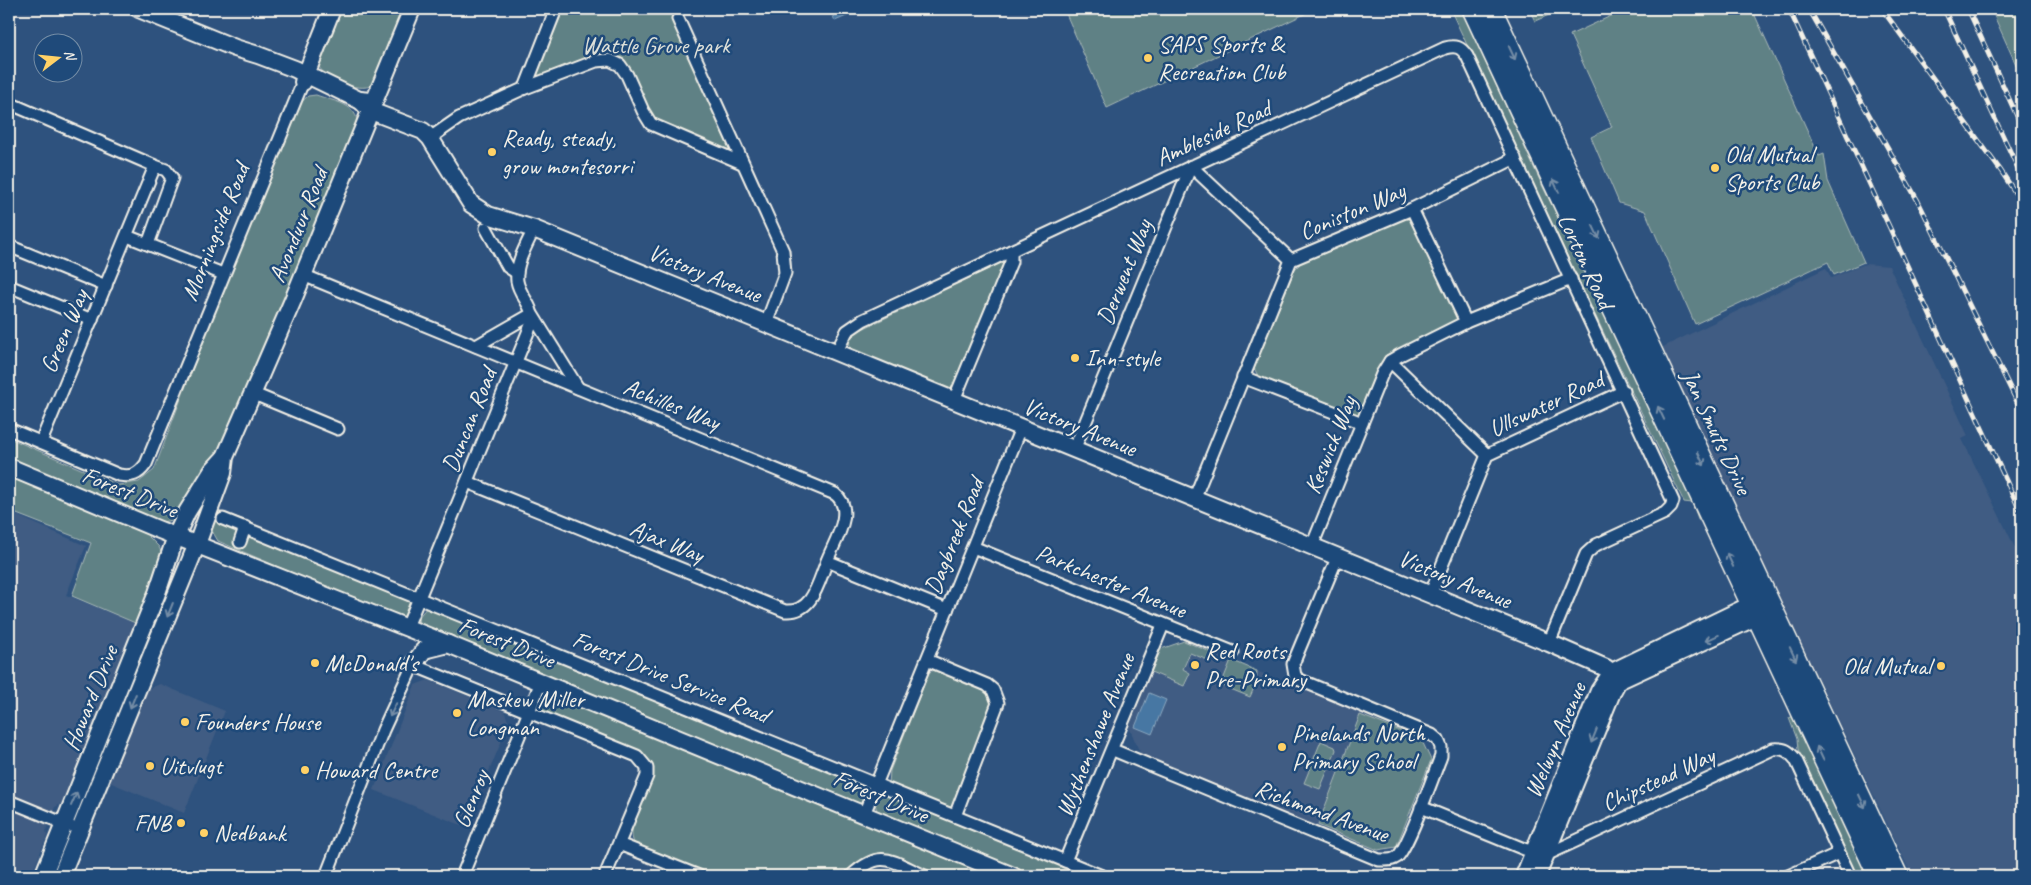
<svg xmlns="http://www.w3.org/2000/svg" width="2031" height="885" font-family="Caveat,sans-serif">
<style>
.built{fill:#405c83}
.green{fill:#5f8185;stroke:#aab9b6}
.water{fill:#4777a3;stroke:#8ca8bf}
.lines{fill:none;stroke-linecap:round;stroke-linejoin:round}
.street-casing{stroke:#f4f1e8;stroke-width:15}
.secondary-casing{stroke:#f4f1e8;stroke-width:20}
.primary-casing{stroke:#f4f1e8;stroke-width:22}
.street{stroke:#1f4a7a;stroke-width:11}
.secondary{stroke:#1f4a7a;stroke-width:16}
.primary{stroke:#1f4a7a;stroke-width:19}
.rail-casing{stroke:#f4f1e8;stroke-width:5}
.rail{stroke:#1f4a7a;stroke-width:3;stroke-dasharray:9;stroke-linecap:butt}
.oneway{stroke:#748da6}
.poi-dot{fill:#ffd166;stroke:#1f4a7a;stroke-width:2}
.labels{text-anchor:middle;stroke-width:5;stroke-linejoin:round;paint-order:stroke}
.poi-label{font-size:24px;fill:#f4f1e8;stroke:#1f4a7a;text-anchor:start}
.park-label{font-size:24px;fill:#dee0d9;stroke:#1f4a7a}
.street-label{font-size:24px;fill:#f4f1e8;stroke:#1f4a7a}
</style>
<rect width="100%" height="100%" fill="#2e527e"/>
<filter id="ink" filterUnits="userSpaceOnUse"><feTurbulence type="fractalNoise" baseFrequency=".02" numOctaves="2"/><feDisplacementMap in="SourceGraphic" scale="10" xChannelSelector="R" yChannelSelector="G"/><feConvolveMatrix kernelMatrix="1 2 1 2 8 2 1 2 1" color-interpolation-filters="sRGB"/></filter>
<g filter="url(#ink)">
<g class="built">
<path d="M1865,264l24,2 79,170 -6,3 60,123v314h-110l-251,-528 165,-80 5,10z"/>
<path d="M9,512l77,34 -20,49 69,28 -74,181 -6,3 -9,23 1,6 -16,40h-22z"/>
<path d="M1184,641l238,98 9,21 -34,88 -19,3 -237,-96 -12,-28 32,-78z"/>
<path d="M428,680l76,31 5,12 -43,104 -92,-37 41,-105z"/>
<path d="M160,684l65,27 -41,102 -75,-31 39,-93z"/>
</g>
<g class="green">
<path d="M337,9h70l-34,76c-15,8 -49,-6 -56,-21z"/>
<path d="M564,9h114l35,75 17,66 -3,2 -71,-30 -39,-63 -78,19 -2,-6z"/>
<path d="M1064,9h251l-208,99z"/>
<path d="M1450,9h11l81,176 163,334 -6,2 -7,-18 -8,-1z"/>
<path d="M1529,9h34l-28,12z"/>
<path d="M1626,9h126l67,147 5,-2 4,27 36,81 -30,13 -6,-13 -133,62 -50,-113 -26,-8 -28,-66 21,-10 -42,-92z"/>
<path d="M1991,9h31v69z"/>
<path d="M316,95c19,7 42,8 42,32l-133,318 -48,74 -15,3 -153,-64v-20l109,47 21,-3 15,-12 74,-195 69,-169 11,-10z"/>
<path d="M1404,218l9,3 47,94 -1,7 -64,33 -35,61 -101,-38 -5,-10 41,-99 9,-9z"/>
<path d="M1001,263l5,1 -47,123 -9,4 -99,-40 -2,-10 7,-9z"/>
<path d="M9,477l135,55 15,15 3,7 -22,71 -68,-29 19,-53 -82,-32z"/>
<path d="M215,510l30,10 -5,10 170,68 2,5 -7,13 -7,2 -180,-77 -7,-12z"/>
<path d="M427,607l438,178 4,8 -4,9 -5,3 -440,-177 -2,-10z"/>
<path d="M1184,641l29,12 -3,8 -20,-8 -7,16 7,4 -6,13 -33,-14 10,-23z"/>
<path d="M1231,660l26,11 -1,12 -6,14 -29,-12z"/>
<path d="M938,669l55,23 2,6 -40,112 -66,-26 1,-13 39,-99z"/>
<path d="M554,695l440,181h-58l-45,-18 -42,18h-144l-67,-28c-18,-18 9,-45 13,-66 1,-6 -2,-13 -4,-19l-104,-49 -4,-9 3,-7z"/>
<path d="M1360,715l61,24 10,21 -35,87 -18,3 -60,-25z"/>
<path d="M1796,715l78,161h-19l-57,-127 -1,-10 -8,-21z"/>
<path d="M1321,741l14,6 1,3 -16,39 -16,-6z"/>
<path d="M886,792l204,84h-61l-151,-62 -3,-10 3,-8z"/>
</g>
<g class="water">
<path d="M830,9h17l2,6 -14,6z"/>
<path d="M1149,693l17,7 -14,34 -17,-7z"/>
</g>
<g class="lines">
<defs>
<g id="street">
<path d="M678,19l105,232 2,22 -19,51"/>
<path d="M525,88l31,-79"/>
<path d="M9,103l146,63 -114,276"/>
<path d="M430,138l29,-20 66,-30 71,-27 14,-1 10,5 7,10 16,36 8,13 91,39"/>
<path d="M1412,209l54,113"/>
<path d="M486,228l22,39 9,6"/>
<path d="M127,236l96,38"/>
<path d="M148,244l24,-66 -6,-8 -11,-4"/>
<path d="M9,246l97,40"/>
<path d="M303,275l532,219c21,16 -1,48 -8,67l120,49"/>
<path d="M9,286l83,34"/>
<path d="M476,346l56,-32 46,74"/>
<path d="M836,353l11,-22 16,-11 582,-272c11,-3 16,-1 22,8l206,445 -2,6 -6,6 -69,32 -10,9 -37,89"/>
<path d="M1390,361l97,94"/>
<path d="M1243,377l119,46"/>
<path d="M254,394l84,35"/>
<path d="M954,400l57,-138v-11"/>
<path d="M9,429l110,46c13,2 19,0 27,-11l157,-382"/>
<path d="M1074,450l117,-284 100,94"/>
<path d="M467,482l318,129c28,2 33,-28 42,-50"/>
<path d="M1194,499l97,-239 121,-51 103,-51"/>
<path d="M223,519l879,357"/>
<path d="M240,542l5,-15"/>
<path d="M1312,546l70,-172 8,-13 10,-6 66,-33 105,-43"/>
<path d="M973,547l260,105"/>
<path d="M1430,595l57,-140 137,-64"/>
<path d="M407,627l124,-302c5,-19 -11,-27 -14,-44 -2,-17 10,-37 17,-52"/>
<path d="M927,660l60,25 6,5 5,13 -43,113"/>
<path d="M1113,750l266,110c6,0 13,1 18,-3 10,-7 38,-85 44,-101v-9l-3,-7 -6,-5 -132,-55 -5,-4 -2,-12 44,-106"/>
<path d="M9,801l61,25"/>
<path d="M1421,807l103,42 22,6 227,-106c12,-1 16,2 23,11l54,116"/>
<path d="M864,814l157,-386"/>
<path d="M619,844l80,32"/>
<path d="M1065,861l98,-236"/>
<path d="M326,876l57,-146 30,-65 224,91 10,12v8l-42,100"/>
<path d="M462,876l79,-194"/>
<path d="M851,876c31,-28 40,-15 74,0"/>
<path d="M1788,876l51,-23"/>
</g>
<g id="secondary">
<path d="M139,9l96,39 23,7 37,14 64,31 12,1"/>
<path d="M303,82l29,-73"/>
<path d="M360,100l11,11 52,20 7,7 41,66 17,11 46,14 1015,414 57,25 12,13"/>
<path d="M9,467l148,62 291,115 565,232"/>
<path d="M413,665l11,-15 24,-6"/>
<path d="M43,876l114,-283 19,-57 11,-24 26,-42 11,-12"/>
<path d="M61,876l136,-332 26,-71 2,-16 68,-157 119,-291"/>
<path d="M1524,876l75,-185 13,-19 151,-73"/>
<path d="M1537,876l76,-186 5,-9 149,-69"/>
</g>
<g id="primary">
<path d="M1472,9l406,867"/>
<path d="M1492,9l406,867"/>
</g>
</defs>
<use href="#street" class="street-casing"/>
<use href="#secondary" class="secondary-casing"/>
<use href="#primary" class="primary-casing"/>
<use href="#street" class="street"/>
<use href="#secondary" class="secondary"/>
<use href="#primary" class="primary"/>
<defs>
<g id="rail">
<path d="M1789,9l233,506"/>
<path d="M1809,9l109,192 104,211"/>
<path d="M1882,9l119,162 21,32"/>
<path d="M1944,9l78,168"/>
<path d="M1968,9l54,118"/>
</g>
</defs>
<use href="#rail" class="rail-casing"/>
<use href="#rail" class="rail"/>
</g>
<defs><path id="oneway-shaft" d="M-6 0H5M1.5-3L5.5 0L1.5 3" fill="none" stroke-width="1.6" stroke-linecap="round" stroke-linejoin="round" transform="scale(1.25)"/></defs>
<g class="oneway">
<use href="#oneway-shaft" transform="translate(1512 53) rotate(65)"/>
<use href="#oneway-shaft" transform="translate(1556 186) rotate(-115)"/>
<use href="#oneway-shaft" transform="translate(1596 232) rotate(65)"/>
<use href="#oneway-shaft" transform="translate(1661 413) rotate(-115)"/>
<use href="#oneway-shaft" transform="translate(1701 459) rotate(65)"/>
<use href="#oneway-shaft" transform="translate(1730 560) rotate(-115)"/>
<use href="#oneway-shaft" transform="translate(170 610) rotate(112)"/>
<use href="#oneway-shaft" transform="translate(1712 638) rotate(156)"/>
<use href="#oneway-shaft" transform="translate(1793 654) rotate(65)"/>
<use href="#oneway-shaft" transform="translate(133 701) rotate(112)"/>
<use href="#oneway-shaft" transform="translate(393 710) rotate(116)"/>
<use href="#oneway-shaft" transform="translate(1594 736) rotate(112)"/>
<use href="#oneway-shaft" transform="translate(1820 753) rotate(-115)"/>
<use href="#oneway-shaft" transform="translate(74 799) rotate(-66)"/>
<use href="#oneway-shaft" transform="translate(1862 801) rotate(65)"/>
</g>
</g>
<g class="poi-dot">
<circle cx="1148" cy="58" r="5"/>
<circle cx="492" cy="152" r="5"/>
<circle cx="1715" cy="168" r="5"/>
<circle cx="1075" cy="358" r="5"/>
<circle cx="315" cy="663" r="5"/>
<circle cx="1195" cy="665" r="5"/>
<circle cx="1941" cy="666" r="5"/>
<circle cx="457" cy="713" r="5"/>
<circle cx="185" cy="722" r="5"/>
<circle cx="1282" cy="747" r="5"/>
<circle cx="150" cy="766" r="5"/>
<circle cx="305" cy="770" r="5"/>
<circle cx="181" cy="823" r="5"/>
<circle cx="204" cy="833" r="5"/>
</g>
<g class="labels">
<g class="poi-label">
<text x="1158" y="52">SAPS Sports &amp;<tspan x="1158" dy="28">Recreation Club</tspan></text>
<text x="502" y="146">Ready, steady,<tspan x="502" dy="28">grow montesorri</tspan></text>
<text x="1725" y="162">Old Mutual<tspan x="1725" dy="28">Sports Club</tspan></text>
<text x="1085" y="366">Inn-style</text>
<text x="1205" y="659">Red Roots<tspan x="1205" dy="28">Pre-Primary</tspan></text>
<text x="325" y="671">McDonald's</text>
<text x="1931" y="674" text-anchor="end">Old Mutual</text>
<text x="467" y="707">Maskew Miller<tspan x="467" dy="28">Longman</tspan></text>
<text x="195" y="730">Founders House</text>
<text x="1292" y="741">Pinelands North<tspan x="1292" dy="28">Primary School</tspan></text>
<text x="160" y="774">Uitvlugt</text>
<text x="315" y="778">Howard Centre</text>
<text x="171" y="831" text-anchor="end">FNB</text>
<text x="214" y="841">Nedbank</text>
</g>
<g class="park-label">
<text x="656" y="53">Wattle Grove park</text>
</g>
<g class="street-label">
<text transform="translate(1213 133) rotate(-25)" y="8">Ambleside Road</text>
<text transform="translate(1352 211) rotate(-23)" y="8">Coniston Way</text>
<text transform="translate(298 225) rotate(-68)" y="8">Avonduur Road</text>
<text transform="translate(215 232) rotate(-68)" y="8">Morningside Road</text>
<text transform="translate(1586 261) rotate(65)" y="8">Lorton Road</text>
<text transform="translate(1124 272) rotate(-68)" y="8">Derwent Way</text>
<text transform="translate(705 273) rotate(22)" y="8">Victory Avenue</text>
<text transform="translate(64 331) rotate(-67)" y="8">Green Way</text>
<text transform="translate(672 404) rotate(22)" y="8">Achilles Way</text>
<text transform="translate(1546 404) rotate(-25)" y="8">Ullswater Road</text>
<text transform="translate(469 420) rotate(-68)" y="8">Duncan Road</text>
<text transform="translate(1080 427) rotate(22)" y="8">Victory Avenue</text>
<text transform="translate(1717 432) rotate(65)" y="8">Jan Smuts Drive</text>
<text transform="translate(1330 445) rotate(-68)" y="8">Keswick Way</text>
<text transform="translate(130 492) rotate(22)" y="8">Forest Drive</text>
<text transform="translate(954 536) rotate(-68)" y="8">Dagbreek Road</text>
<text transform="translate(667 541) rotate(22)" y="8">Ajax Way</text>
<text transform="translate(1455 579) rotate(22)" y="8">Victory Avenue</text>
<text transform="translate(1111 581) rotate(22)" y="8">Parkchester Avenue</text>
<text transform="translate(507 642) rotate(22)" y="8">Forest Drive</text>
<text transform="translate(671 677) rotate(22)" y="8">Forest Drive Service Road</text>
<text transform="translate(90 698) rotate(-68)" y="8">Howard Drive</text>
<text transform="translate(1095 735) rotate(-68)" y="8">Wythenshawe Avenue</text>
<text transform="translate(1555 740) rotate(-67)" y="8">Welwyn Avenue</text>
<text transform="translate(1658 779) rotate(-25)" y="8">Chipstead Way</text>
<text transform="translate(881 796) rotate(23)" y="8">Forest Drive</text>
<text transform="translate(471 799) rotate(-68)" y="8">Glenroy</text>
<text transform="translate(1322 811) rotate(20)" y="8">Richmond Avenue</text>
</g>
</g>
<rect width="2031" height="885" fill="none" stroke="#1f4a7a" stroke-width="30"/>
<rect x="15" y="15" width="2001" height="855" fill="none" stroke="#f4f1e8" stroke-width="2" filter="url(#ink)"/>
<g transform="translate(58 58) rotate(74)"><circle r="24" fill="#1f4a7a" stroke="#748da6"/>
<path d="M0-4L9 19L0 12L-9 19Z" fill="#ffd166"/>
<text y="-8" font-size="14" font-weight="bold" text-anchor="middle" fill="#f4f1e8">N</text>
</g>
</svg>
